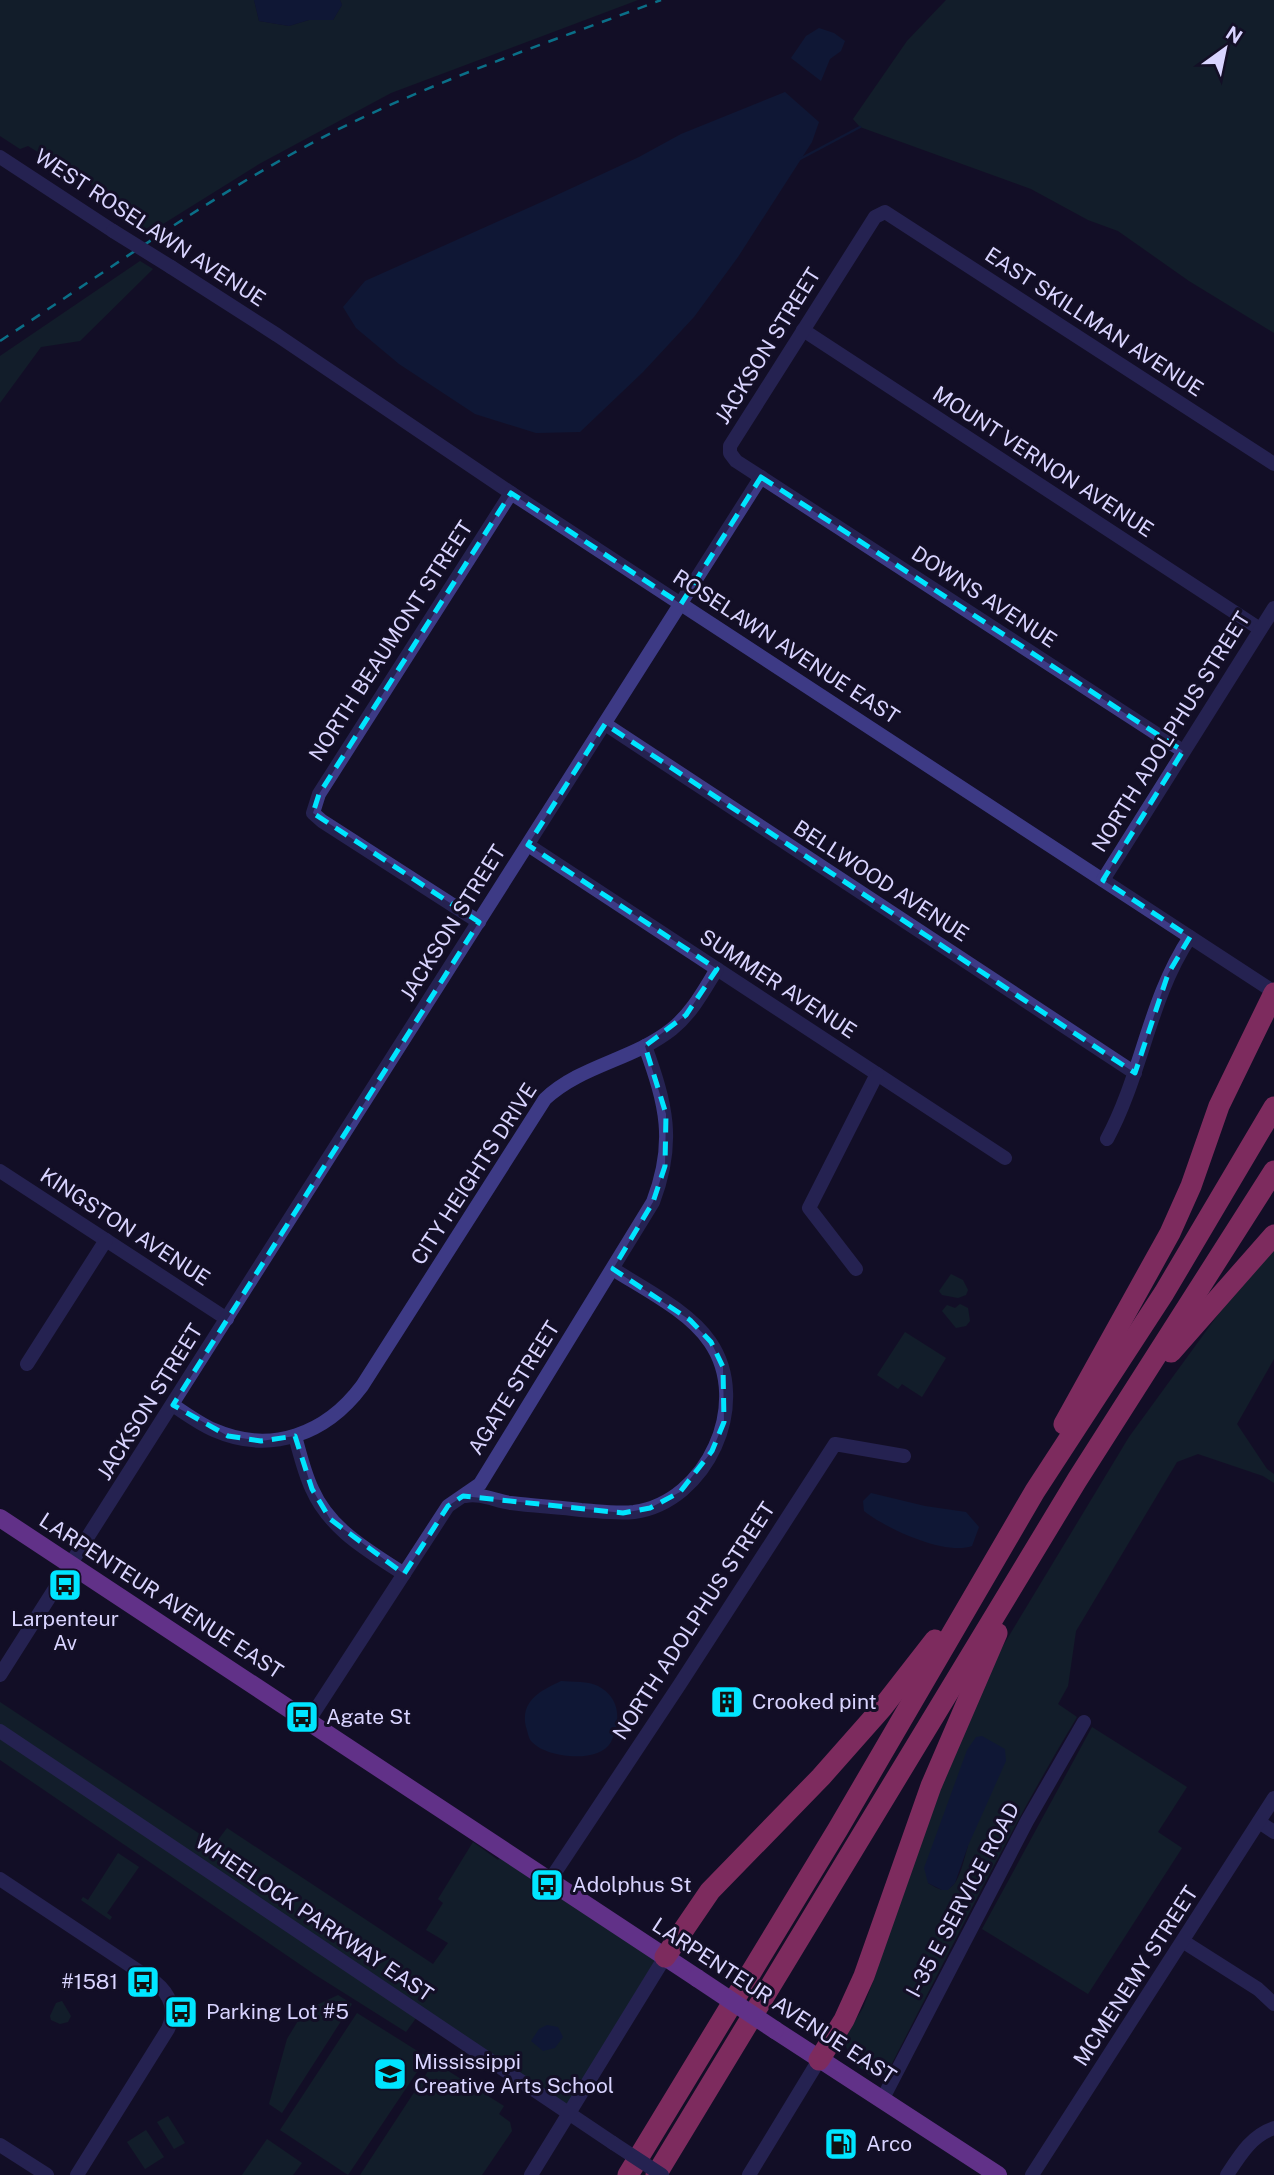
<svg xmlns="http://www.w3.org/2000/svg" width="1274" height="2175" font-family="'Public Sans',sans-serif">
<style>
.green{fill:#12302f;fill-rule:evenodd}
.water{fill:#0c2248}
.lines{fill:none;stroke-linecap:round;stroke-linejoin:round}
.stream{stroke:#0c2248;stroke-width:2.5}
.minor{stroke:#3d3a85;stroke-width:14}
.major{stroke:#c25bff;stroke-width:18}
.highway{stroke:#ff4fa3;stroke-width:21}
.rail{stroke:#00e5ff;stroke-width:2.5;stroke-dasharray:10 9;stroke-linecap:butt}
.minor-bridge{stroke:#3d3a85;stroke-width:14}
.major-bridge{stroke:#c25bff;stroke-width:18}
.marked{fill:none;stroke:#00e5ff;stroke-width:5;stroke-dasharray:14 9;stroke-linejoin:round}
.labels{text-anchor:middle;stroke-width:6;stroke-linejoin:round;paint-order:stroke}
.street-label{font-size:21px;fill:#d9d4ff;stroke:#130f26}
.poi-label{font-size:21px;fill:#d9d4ff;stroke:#130f26;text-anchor:start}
</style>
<rect width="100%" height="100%" fill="#130f26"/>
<g class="green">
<path d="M0,0h254l5,21 30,5 20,-6h24l9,-15 -2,-5h298l-247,93 -132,71 -112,70 -25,-17v-14l-94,-57 -8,3 -20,-13z"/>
<path d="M946,0h328v333l-85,-52 -71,-50 -30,-11 -57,-31 -171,-62 -7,-8 54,-78z"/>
<path d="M140,261l13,8 -73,72 -39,6 -41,56v-47z"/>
<path d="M1274,1246v113l-37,65 30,45 7,5v9l-11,-7 -65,-22 -21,8 -101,169 -8,55 -10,18 19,13c-69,115 -128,236 -190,356l-7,5 -9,-2 -22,-16 1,-5 -7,-15 20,-32 11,-29 25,-77 10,-40 74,-183 146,-242 99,-136zM968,1846c-4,12 -9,44 -24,44 -5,0 -11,-4 -16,-7z"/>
<path d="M951,1274l12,6 5,10 -2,5 -8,3 -16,-3 -3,-4z"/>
<path d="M960,1304l8,4 2,13 -4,5 -10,2 -14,-17 5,-6 8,3z"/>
<path d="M905,1332l41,26 -24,39 -20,-13 -4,5 -21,-14z"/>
<path d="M0,1702l215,142 12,-16 206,136 15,-21 -22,-13 17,-27 -5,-4 35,-57 25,18 7,-10 160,107 -96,156 -150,-99 -13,18 -92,-58 -314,-214z"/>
<path d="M1092,1727l95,60 -29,45 24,16 -94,146 -106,-65z"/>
<path d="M118,1853l21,14 -32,46 5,4 -2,3 -29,-20 2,-3 5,3z"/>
<path d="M338,1995l14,9 -70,109 -13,-9 18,-65 17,-28z"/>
<path d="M62,2001l9,15 -3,6 -8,2 -9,-4 -1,-4 6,-13z"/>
<path d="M357,2013l70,44 -79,118 -68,-45z"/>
<path d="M434,2062l70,44 -5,8 11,8 2,9 -30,44h-122z"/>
<path d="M168,2116l17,27 -11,6 -17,-27z"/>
<path d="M146,2130l18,27 -19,12 -18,-27z"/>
<path d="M267,2139l35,24 -9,12h-51z"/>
</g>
<g class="water">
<path d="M254,0h86l2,5 -9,15h-24l-20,6 -30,-5z"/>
<path d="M819,28l15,5 11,8 -4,10 -11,8 -9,22 -30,-23 15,-22z"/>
<path d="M785,92l34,30 -7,20 -74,115 -44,60 -51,55 -63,60 -44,1 -61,-19 -76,-50 -43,-36 -13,-21 22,-26 181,-81 93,-43 42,-23z"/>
<path d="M871,1493l54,13 41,6 13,15 -7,19c-27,10 -87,-18 -108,-35l-1,-10z"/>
<path d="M561,1681c11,1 28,0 37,5 23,12 23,36 13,56 -12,22 -64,16 -79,0 -4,-4 -4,-10 -6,-15 -6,-26 14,-36 35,-46z"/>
<path d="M982,1736l23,13 1,12 -38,85 -13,37 -7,7h-6l-14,-7 -4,-15 43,-118 9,-13z"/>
<path d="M547,2025l11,2 5,10 -8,11 -12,3 -12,-10 8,-12z"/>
</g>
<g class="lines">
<path class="stream" d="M800,159l60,-32"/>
<g class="minor">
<path d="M0,157l113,74"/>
<path d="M171,267l106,68 234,158 763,499"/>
<path d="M803,330l457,299"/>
<path d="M605,724l530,349"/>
<path d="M1183,751l-447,-290 -6,-8v-7l145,-229 10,-5 389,252"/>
<path d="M528,845l477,313"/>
<path d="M1103,880l171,-272"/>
<path d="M479,922l-157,-101 -9,-8 6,-19 192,-301"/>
<path d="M1107,1139c35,-65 42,-140 83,-202"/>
<path d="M0,1171l227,148"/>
<path d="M856,1269l-47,-61 68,-134"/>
<path d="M27,1364l79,-124"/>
<path d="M173,1405c13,9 27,19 41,25 57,25 112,4 148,-44l183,-287c36,-34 88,-39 127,-70 20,-16 32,-39 45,-60"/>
<path d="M295,1436c5,18 9,36 17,53 18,41 57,62 92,85"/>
<path d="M465,1496c17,-3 30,5 46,7 23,3 47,4 70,7 17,1 35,4 53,2 73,-10 118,-109 76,-170 -21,-31 -66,-53 -97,-73"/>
<path d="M0,1675l761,-1198"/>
<path d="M309,1720l139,-214 32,-22 173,-282c23,-60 13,-98 -8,-156"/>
<path d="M0,1731l613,412"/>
<path d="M1259,1822l15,10"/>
<path d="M0,1879l155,103c15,12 22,29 13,47l-91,146"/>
<path d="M550,1880l130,-196 155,-240 69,12"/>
<path d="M1184,1942l74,47 16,15"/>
<path d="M882,2100l145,-279 57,-99"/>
<path d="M0,2145l47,30"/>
<path d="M531,2175l134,-218"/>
<path d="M749,2175l70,-115"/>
<path d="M1032,2175l242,-377"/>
<path d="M1227,2175c13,-20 24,-39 47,-47"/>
</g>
<g class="major">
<path d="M0,1518l697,460"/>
<path d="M775,2030l223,145"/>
</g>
<g class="highway">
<path d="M1171,1352l103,-117"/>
<path d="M1064,1424l106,-191 21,-47 28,-80 55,-113"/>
<path d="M665,1957l45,-66 111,-114 61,-69 53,-68"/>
<path d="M819,2060l25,-40 20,-44 67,-190 66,-153"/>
<path d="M628,2175l210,-346 197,-338 129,-198 110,-186"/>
<path d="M656,2175l421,-695 197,-309"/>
</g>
<path class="rail" d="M0,341c110,-72 220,-152 337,-211 104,-52 216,-89 324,-130"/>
<g class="minor-bridge">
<path d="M113,231l58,36"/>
<path d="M613,2143l49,32"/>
</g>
<path class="major-bridge" d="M697,1978l78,52"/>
</g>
<path d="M0 0H1274V2175H0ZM761,477l422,274 -80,129 87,57 -22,37 -33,99 -530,-349 -77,121 189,124 -31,46 -41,31 21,68 -1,52 -12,36 -40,67 77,51 21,22 12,25 1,55 -12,29 -32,41 -30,16 -27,5 -160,-17 -15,10 -44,68 -74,-55 -18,-30 -17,-53 -34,5 -33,-5 -55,-31 306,-483 -166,-109 6,-19 192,-301 170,111z" fill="#130f26" fill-opacity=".55" fill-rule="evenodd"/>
<path class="marked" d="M761,477l422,274 -80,129 87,57 -22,37 -33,99 -530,-349 -77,121 189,124 -31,46 -41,31 21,68 -1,52 -12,36 -40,67 77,51 21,22 12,25 1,55 -12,29 -32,41 -30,16 -27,5 -160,-17 -15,10 -44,68 -74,-55 -18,-30 -17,-53 -34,5 -33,-5 -55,-31 306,-483 -166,-109 6,-19 192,-301 170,111z"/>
<defs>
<symbol id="bus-square" viewBox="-11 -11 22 22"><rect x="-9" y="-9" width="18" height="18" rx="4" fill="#00e5ff" stroke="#130f26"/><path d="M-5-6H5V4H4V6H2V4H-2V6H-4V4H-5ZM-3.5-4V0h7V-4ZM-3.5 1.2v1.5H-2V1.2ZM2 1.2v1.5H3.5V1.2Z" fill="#111"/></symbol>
<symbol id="building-square" viewBox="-11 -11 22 22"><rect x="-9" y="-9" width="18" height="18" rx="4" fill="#00e5ff" stroke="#130f26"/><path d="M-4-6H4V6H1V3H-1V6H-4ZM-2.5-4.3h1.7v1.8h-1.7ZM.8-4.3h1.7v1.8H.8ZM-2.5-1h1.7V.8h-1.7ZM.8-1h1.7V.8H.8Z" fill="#111"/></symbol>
<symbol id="school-square" viewBox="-11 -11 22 22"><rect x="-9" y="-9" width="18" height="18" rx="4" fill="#00e5ff" stroke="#130f26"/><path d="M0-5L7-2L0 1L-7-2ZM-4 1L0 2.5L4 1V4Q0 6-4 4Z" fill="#111"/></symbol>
<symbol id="fuel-square" viewBox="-11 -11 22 22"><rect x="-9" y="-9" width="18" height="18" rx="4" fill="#00e5ff" stroke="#130f26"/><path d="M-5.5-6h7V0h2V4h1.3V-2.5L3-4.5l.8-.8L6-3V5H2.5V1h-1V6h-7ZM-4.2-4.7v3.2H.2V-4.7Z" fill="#111"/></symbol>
</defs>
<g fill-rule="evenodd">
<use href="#bus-square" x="46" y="1566" width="38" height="38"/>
<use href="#building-square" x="708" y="1683" width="38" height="38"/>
<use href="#bus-square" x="283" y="1698" width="38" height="38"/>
<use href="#bus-square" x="528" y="1866" width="38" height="38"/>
<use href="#bus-square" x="124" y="1963" width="38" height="38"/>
<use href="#bus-square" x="162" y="1993" width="38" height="38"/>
<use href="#school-square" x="371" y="2055" width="38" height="38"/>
<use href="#fuel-square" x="822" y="2125" width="38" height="38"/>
</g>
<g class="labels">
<g class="street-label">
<text transform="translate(150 228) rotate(33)" y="7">WEST ROSELAWN AVENUE</text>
<text transform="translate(1094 322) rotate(33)" y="7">EAST SKILLMAN AVENUE</text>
<text transform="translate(768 346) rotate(-58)" y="7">JACKSON STREET</text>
<text transform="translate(1043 462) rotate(33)" y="7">MOUNT VERNON AVENUE</text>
<text transform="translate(984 597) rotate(33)" y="7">DOWNS AVENUE</text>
<text transform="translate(391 641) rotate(-57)" y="7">NORTH BEAUMONT STREET</text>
<text transform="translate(786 647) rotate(33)" y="7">ROSELAWN AVENUE EAST</text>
<text transform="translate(1171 732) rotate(-58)" y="7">NORTH ADOLPHUS STREET</text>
<text transform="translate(881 881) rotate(33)" y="7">BELLWOOD AVENUE</text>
<text transform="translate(453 923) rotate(-58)" y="7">JACKSON STREET</text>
<text transform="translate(778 984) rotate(33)" y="7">SUMMER AVENUE</text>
<text transform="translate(474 1174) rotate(-57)" y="7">CITY HEIGHTS DRIVE</text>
<text transform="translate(125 1227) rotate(33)" y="7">KINGSTON AVENUE</text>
<text transform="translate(514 1388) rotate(-58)" y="7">AGATE STREET</text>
<text transform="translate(150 1402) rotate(-58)" y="7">JACKSON STREET</text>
<text transform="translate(161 1596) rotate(33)" y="7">LARPENTEUR AVENUE EAST</text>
<text transform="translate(694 1621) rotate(-57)" y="7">NORTH ADOLPHUS STREET</text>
<text transform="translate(963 1900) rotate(-62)" y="7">I- 35 E SERVICE ROAD</text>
<text transform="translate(314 1918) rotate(34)" y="7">WHEELOCK PARKWAY EAST</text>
<text transform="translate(1136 1976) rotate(-57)" y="7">MCMENEMY STREET</text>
<text transform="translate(774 2001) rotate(33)" y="7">LARPENTEUR AVENUE EAST</text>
</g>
<g class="poi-label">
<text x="65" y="1626" text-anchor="middle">Larpenteur<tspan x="65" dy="24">Av</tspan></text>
<text x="752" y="1709">Crooked pint</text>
<text x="326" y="1724">Agate St</text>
<text x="572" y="1892">Adolphus St</text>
<text x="118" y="1989" text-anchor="end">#1581</text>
<text x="206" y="2019">Parking Lot #5</text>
<text x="414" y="2069">Mississippi<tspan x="414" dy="24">Creative Arts School</tspan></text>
<text x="866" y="2151">Arco</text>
</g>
</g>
<g transform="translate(1225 49) rotate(33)" stroke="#130f26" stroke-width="5" paint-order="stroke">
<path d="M0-5L12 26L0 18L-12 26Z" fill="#d9d4ff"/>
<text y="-10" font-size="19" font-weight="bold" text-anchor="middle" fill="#d9d4ff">N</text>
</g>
</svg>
